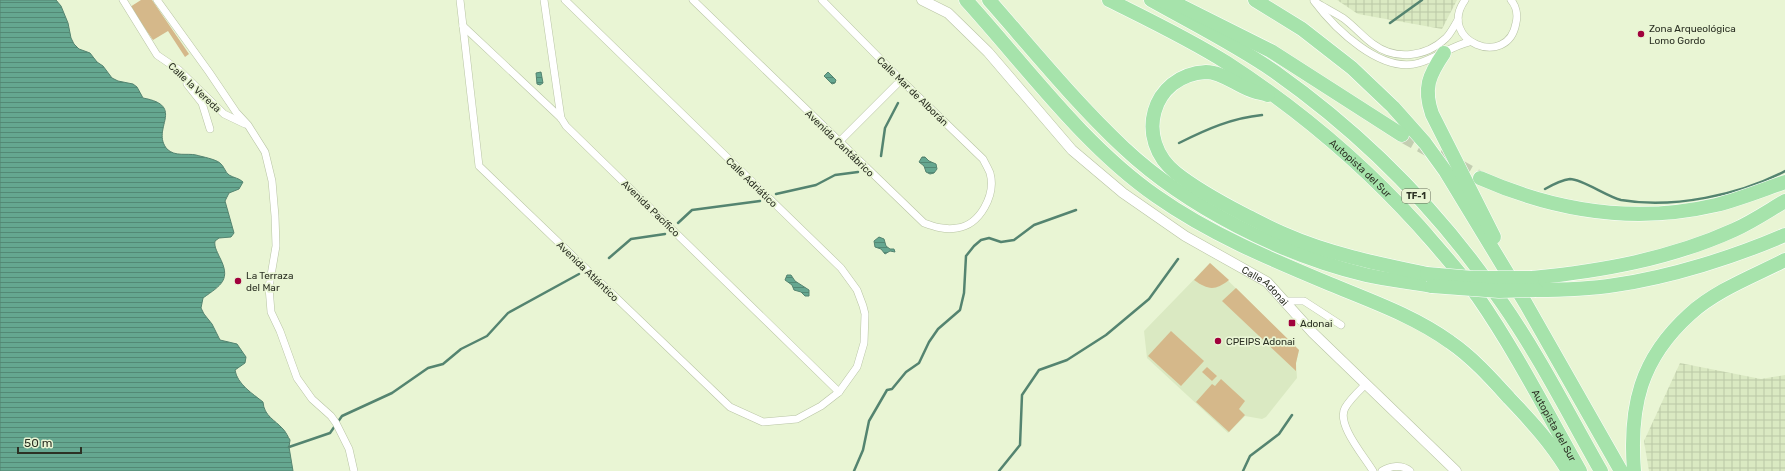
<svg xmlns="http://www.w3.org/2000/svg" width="1785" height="471" font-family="Rubik,sans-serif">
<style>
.built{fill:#dae9c2}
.industrial{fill:url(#industrial-grid)}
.green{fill:#d5b88a}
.water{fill:url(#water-rules);stroke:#548470}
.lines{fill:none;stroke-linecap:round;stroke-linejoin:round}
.stream{stroke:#548470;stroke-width:2.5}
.highway-tunnel{stroke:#c3ceb1;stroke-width:14;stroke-dasharray:14 7;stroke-linecap:butt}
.street-casing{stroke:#b8c4a4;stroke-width:8}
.secondary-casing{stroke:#b8c4a4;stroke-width:11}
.highway-casing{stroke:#fff;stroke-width:15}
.street{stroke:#fff;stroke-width:7}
.secondary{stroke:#fff;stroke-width:10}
.highway{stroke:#a6e3ab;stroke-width:14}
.highway-bridge-casing{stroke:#fff;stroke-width:15;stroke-linecap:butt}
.highway-bridge{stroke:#a6e3ab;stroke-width:14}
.poi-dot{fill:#a0013c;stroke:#e9f5d4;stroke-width:1.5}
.labels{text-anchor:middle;stroke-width:3.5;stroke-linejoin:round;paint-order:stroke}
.shield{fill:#e9f5d4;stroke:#656c59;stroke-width:1}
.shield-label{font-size:9px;font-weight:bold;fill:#2c3124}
.poi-label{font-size:10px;fill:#2c3124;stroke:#e9f5d4;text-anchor:start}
.street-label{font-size:10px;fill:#2c3124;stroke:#e9f5d4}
</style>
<defs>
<pattern id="industrial-grid" width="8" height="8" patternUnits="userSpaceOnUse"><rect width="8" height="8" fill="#dae9c2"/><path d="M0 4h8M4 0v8" fill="none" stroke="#bbc8a7"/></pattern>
<pattern id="water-rules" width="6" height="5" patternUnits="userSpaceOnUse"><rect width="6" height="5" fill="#65a790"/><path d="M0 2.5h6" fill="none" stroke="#538975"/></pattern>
</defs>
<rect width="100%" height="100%" fill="#e9f5d4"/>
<path class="built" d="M1210,263l89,87 -3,13 1,15 -31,39 -4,2 -17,-3 -17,17 -81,-75 -3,-27z"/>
<g class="industrial">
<path d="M1337,0h120l-15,29 -84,-15z"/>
<path d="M1680,363l81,16 24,-4v96h-136l-5,-30z"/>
</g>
<g class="green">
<path d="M141,0h11l37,54 -4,3 -17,-26 -15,9 -23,-33z"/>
<path d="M1210,263l19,17c-14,11 -21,10 -35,0z"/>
<path d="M1236,288l63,62 -3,13v8l-74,-70z"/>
<path d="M1171,331l33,30 -23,25 -33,-30z"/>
<path d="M1207,367l10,9 -5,5 -10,-9z"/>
<path d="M1221,379l24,22 -6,8 6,6 -16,17 -33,-30 16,-18 3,2z"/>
</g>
<g class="water">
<path d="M0,0h56l5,6 7,17 3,15 3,6 5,5 11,4 7,9 6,4 9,12 6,3 15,3 4,3 6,11c44,8 7,31 24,51 8,8 20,4 29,6 7,2 19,4 24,8 4,3 5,9 9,12 5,3 10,3 14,7l-4,7 -10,4 -4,8 9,32 -3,4 -12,1 -4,3c-1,6 2,10 4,15 13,24 2,29 -16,42l-2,10 3,6 8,10 8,16 17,4 9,13 -1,6 -10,7c2,14 18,24 28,32 1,14 12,18 20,27 3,3 5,8 7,11l-1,7 4,24h-293z"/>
<path d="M541,72l2,11 -3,2 -3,-1 -1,-11z"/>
<path d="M828,72l8,8 -1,3 -3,1 -8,-8z"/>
<path d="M922,157h3l4,4 7,3 1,5 -3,4 -4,1 -4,-2 -2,-6 -5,-4z"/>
<path d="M879,237l5,2 2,7 4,3h4l1,3 -5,-1 -5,3 -4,-5 -6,-2 -1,-6z"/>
<path d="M787,275h4l4,6 14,9v6h-4l-4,-4 -7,-2 -2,-5 -7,-5z"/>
</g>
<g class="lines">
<g class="stream">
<path d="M1390,23l32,-23"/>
<path d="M1179,143c28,-14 53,-25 83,-28"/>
<path d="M881,156l4,-28 13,-25"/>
<path d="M1545,189c7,-4 16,-9 25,-10 12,0 38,18 51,21 52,9 118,-5 164,-29"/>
<path d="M776,194l40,-9 19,-10 23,-3"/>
<path d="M678,223l14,-13 68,-9"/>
<path d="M609,258l22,-19 34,-5"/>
<path d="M289,447l41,-14 12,-17 50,-23 36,-25 15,-4 18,-15 26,-13 21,-23 71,-39"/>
<path d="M854,471l9,-21 6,-29 18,-31 5,-1 14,-17 13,-9 10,-21 9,-13 22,-19 4,-17 2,-37 8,-10 7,-6 8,-2 12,4 13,-2 20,-15 42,-15"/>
<path d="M999,471l21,-26 2,-50 17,-25 28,-10 39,-25 43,-36 29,-40"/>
<path d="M1243,471l7,-15 29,-22 13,-19"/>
</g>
<path class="highway-tunnel" d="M1402,135l78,43"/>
<defs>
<g id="street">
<path d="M123,0l34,55 22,15 45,44 21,10"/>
<path d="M157,0l52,72 27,40 12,13 17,27 7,29 3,35 1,30 -7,41 2,25 9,19 17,47 15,21 19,17 5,7 13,26 5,22"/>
<path d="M460,0l19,166 251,241 33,15 34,-3 24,-13 18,-14 18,-25 7,-24 1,-29 -2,-8 -6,-16 -16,-22 -276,-268"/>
<path d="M544,0l17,118"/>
<path d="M693,0l231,223c11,4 21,7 33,5 23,-3 39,-33 33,-55 -2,-5 -5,-10 -7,-14l-82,-79 -79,-80"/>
<path d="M1465,0c-29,41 43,70 51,23 2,-8 0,-17 -5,-23"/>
<path d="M1314,1c21,28 67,73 105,62 17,-5 33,-17 50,-21"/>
<path d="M1317,3c8,5 18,10 26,15 11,8 20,19 30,26 23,17 53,13 73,-6 5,-5 8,-12 12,-18"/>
<path d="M463,26l98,92 5,8 273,266"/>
<path d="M187,84l15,19 8,26"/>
<path d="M839,142l62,-62"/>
<path d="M1284,301h20l37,24"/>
<path d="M1366,384c-7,7 -16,15 -21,24 -9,16 19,48 28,63"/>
<path d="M1382,471c8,-5 20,-7 28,0"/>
</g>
<g id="secondary">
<path id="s1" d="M922,0l26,13 40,39 84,98 51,43 62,43 82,46 46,51 143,138"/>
</g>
<g id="highway">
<path d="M966,0c60,66 117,145 190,196 54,38 114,63 174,88 41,17 84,32 120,58 22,15 41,36 59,56 22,23 43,46 59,73"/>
<path d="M989,0c44,50 86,102 135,148 63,59 158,107 242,127 21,5 44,7 66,11"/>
<path id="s2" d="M1109,0c40,20 80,39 118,63 71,46 135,100 192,163 20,23 41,46 59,71 38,55 69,116 102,174"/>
<path d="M1151,0c41,23 85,45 124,72 89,63 167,142 228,232 37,53 66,111 98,167"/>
<path d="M1255,0l47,29 50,39 41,39 32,36 21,29 80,132 95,167"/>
<path d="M1162,1l19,5 90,45 131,84"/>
<path d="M1444,53c-15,22 -21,35 -12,61l62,123"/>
<path d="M1268,95c-6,-2 -14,-3 -20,-6 -13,-5 -27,-17 -42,-17 -55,3 -72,68 -30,101 20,16 44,29 67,41 14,7 27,14 41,20 45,20 95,30 143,40"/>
<path d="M1480,178c75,33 155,46 236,27 24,-6 46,-15 69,-23"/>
<path d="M1532,278c70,-7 138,-19 202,-48 18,-8 34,-19 51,-29"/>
<path d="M1536,290c27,0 53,-1 79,-5 56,-8 119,-28 170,-50"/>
<path d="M1634,471c-5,-64 6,-112 56,-157 26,-24 64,-38 95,-54"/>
</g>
</defs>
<use href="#street" class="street-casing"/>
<use href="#secondary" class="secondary-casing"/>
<use href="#highway" class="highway-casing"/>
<use href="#street" class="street"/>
<use href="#secondary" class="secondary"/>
<use href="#highway" class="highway"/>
<defs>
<g id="highway-bridge">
<path d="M1427,274l46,4h59"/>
<path d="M1432,286l67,5 37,-1"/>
</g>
</defs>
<use href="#highway-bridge" class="highway-bridge-casing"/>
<use href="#highway-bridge" class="highway-bridge"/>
</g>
<g class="poi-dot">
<circle cx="1641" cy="34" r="4"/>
<circle cx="238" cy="281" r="4"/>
<rect x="1288" y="319" width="8" height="8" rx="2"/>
<circle cx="1218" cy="341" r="4"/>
</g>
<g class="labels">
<rect class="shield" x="1402" y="189" width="28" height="14" rx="3"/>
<g class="shield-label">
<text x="1416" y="199">TF-1</text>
</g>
<g class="poi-label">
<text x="1649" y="32">Zona Arqueológica<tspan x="1649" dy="12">Lomo Gordo</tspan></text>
<text x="246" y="279">La Terraza<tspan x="246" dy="12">del Mar</tspan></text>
<text x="1300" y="327">Adonai</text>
<text x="1226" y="345">CPEIPS Adonai</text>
</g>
<g class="street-label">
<text transform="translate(195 87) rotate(43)" y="4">Calle la Vereda</text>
<text transform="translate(913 91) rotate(44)" y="4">Calle Mar de Alborán</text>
<text transform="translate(840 143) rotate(44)" y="4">Avenida Cantábrico</text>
<text dy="4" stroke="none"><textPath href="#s2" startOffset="304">Autopista del Sur</textPath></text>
<text transform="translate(752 182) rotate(44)" y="4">Calle Adriático</text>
<text transform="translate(651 208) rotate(44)" y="4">Avenida Pacífico</text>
<text transform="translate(588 271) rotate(44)" y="4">Avenida Atlántico</text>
<text dy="4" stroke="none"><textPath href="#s1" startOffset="451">Calle Adonai</textPath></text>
<text dy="4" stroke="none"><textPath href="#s2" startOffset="628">Autopista del Sur</textPath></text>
</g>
</g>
<path d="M18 447v6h63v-6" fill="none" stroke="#2c3124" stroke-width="2"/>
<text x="24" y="447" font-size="12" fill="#2c3124" stroke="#e9f5d4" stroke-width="3" paint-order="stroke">50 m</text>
</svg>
